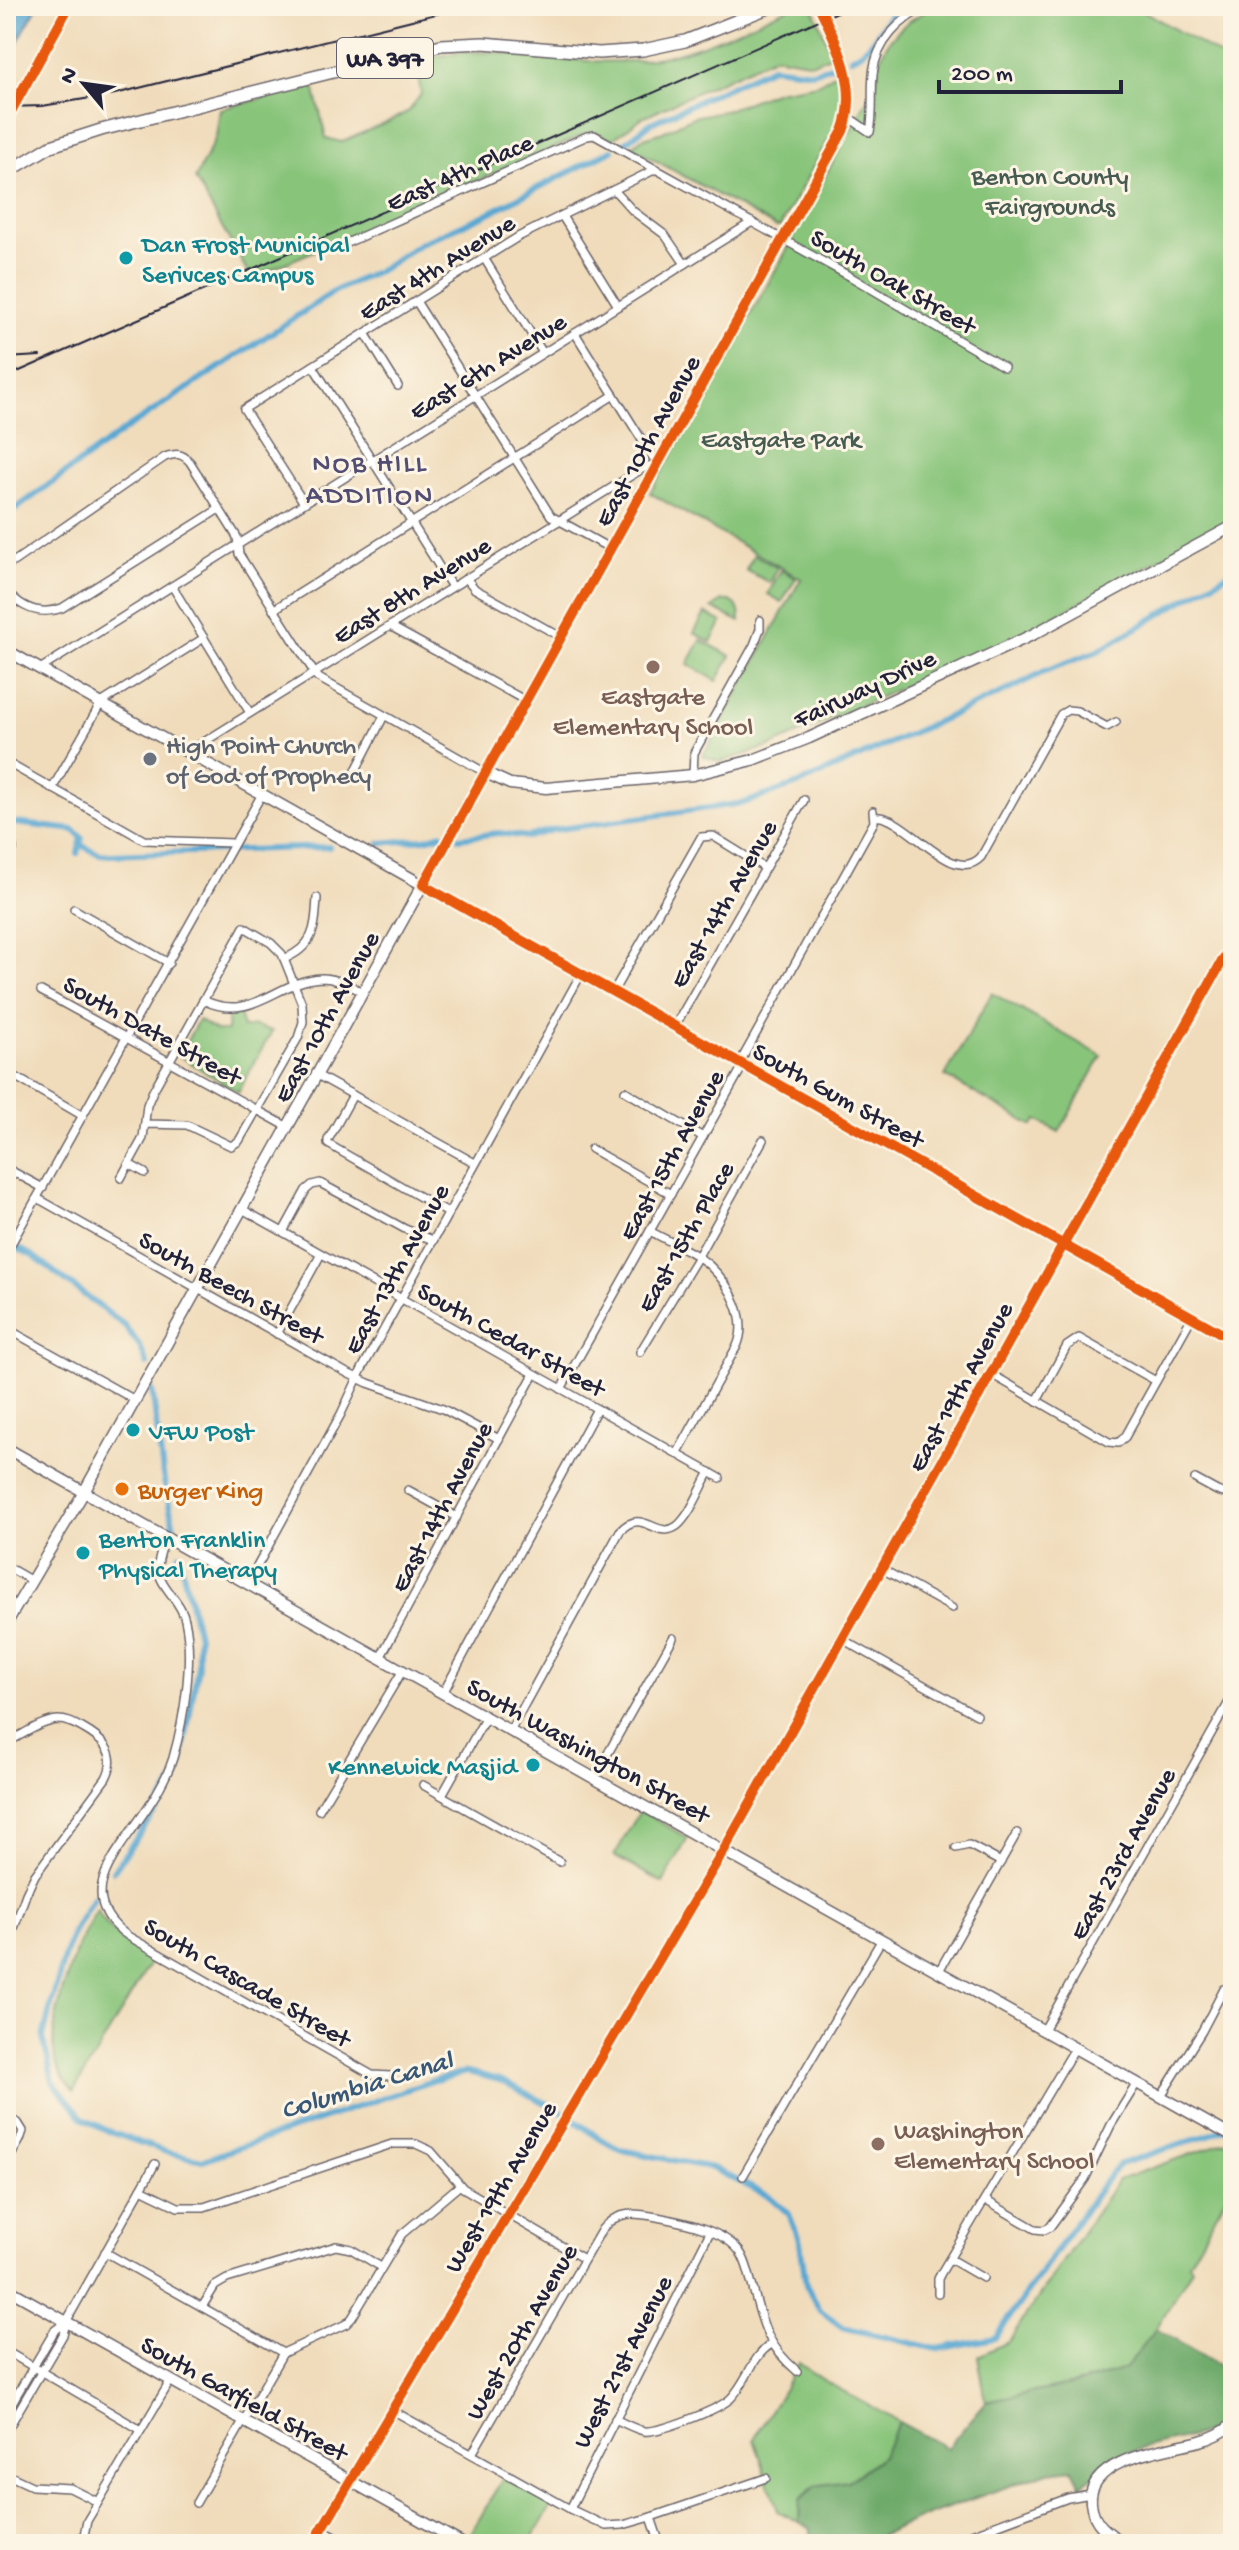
<svg xmlns="http://www.w3.org/2000/svg" width="1239" height="2550" font-family="'Gochi Hand',sans-serif">
<style>
.green{fill:#88c47a;stroke:#55735a;stroke-width:2}
.forest{fill:#6eaa6a;stroke:#486652;stroke-width:2}
.water{fill:#58a7d2;stroke:#3d6486;stroke-width:2}
.lines{fill:none;stroke-linecap:round;stroke-linejoin:round}
.canal{stroke:#58a7d2;stroke-width:6}
.street-casing{stroke:#6a6368;stroke-width:10}
.secondary-casing{stroke:#6a6368;stroke-width:13}
.primary-casing{stroke:#6a6368;stroke-width:14}
.street{stroke:#fff;stroke-width:7}
.secondary{stroke:#fff;stroke-width:10}
.primary{stroke:#fff;stroke-width:11}
.rail{stroke:#22223b;stroke-width:2}
.cycleway-casing{stroke:#fcf5e5;stroke-width:15}
.cycleway{stroke:#e8590c;stroke-width:10}
.culture-dot{fill:#0f9aa8;stroke:#fcf5e5;stroke-width:3}
.education-dot{fill:#8d6e63;stroke:#fcf5e5;stroke-width:3}
.worship-dot{fill:#6b7280;stroke:#fcf5e5;stroke-width:3}
.food-dot{fill:#e8710a;stroke:#fcf5e5;stroke-width:3}
.labels{text-anchor:middle;stroke-width:6;stroke-linejoin:round;paint-order:stroke}
.shield{fill:#fcf5e5;stroke:#63616e;stroke-width:2}
.shield-label{font-size:24px;font-weight:bold;fill:#22223b}
.street-label{font-size:26px;fill:#22223b;stroke:#fcf5e5}
.park-label{font-size:26px;fill:#465b51;stroke:#fcf5e5}
.culture-label{font-size:26px;fill:#0d838f;stroke:#fcf5e5;text-anchor:start}
.education-label{font-size:26px;fill:#785e54;stroke:#fcf5e5}
.worship-label{font-size:26px;fill:#5b616d;stroke:#fcf5e5;text-anchor:start}
.food-label{font-size:26px;fill:#c56008;stroke:#fcf5e5;text-anchor:start}
.neighbourhood-label{font-size:28px;letter-spacing:2px;fill:#534d74;stroke:#fcf5e5}
.water-label{font-size:28px;font-style:italic;fill:#385777;stroke:#fcf5e5}
</style>
<rect width="100%" height="100%" fill="#fcf5e5"/>
<filter id="ink" filterUnits="userSpaceOnUse"><feTurbulence type="fractalNoise" baseFrequency=".0125" numOctaves="2"/><feDisplacementMap in="SourceGraphic" scale="16" xChannelSelector="R" yChannelSelector="G"/><feConvolveMatrix kernelMatrix="1 2 1 2 8 2 1 2 1" color-interpolation-filters="sRGB"/></filter>
<filter id="wash" filterUnits="userSpaceOnUse"><feTurbulence type="fractalNoise" baseFrequency=".006" numOctaves="4" result="noise"/><feDisplacementMap in="SourceGraphic" scale="32" xChannelSelector="R" yChannelSelector="G"/><feGaussianBlur stdDeviation="1.8" result="paint"/><feColorMatrix in="noise" values="0 0 0 0 0 0 0 0 0 0 0 0 0 0 0 0 0 1.4 0 .05"/><feComposite in="paint" operator="in"/></filter>
<g filter="url(#wash)">
<rect width="100%" height="100%" fill="#f0dcbb"/>
<g class="green">
<path d="M793,6h15l7,6 17,43 -19,8 -38,-7 -132,61 -31,23 -15,-7 -11,1 -335,144 -56,-99 21,-42 4,-28 94,-23 12,52 15,4 45,-19 23,-12 12,-17 -5,-33c20,-5 41,-9 61,-9 55,1 111,14 166,8 53,-6 102,-34 150,-54z"/>
<path d="M938,6h197l98,57v456l-194,106 -267,121 -52,16 -17,-6 98,-177 -151,-86 137,-243 7,-18 82,-148c2,-9 2,-19 5,-27 9,-25 33,-42 57,-51z"/>
<path d="M839,71l4,30 -6,23 -57,103h-4l-145,-80 10,-8 22,-7 30,-15 31,-6 53,-20 41,-7z"/>
<path d="M754,555l24,13 -8,15 -24,-13z"/>
<path d="M781,570l15,8 -14,24 -14,-8z"/>
<path d="M722,601c15,-2 18,8 18,21l-28,-14z"/>
<path d="M705,613l17,9 -11,20 -17,-9z"/>
<path d="M701,640l30,16 -14,25 -29,-17z"/>
<path d="M992,993l110,63 -43,76 -22,-12 -4,6 -88,-50z"/>
<path d="M239,1014l4,14 12,-2 17,5 -34,61 -59,-36 19,-36 18,11h11l1,-16z"/>
<path d="M640,1811l48,27 -25,45 -49,-27z"/>
<path d="M97,1910c13,25 32,34 56,48l-79,133c-9,-10 -16,-19 -19,-32 -8,-39 21,-116 42,-149z"/>
<path d="M1228,2141l5,3v40l-44,79 3,5 -36,61 -31,40 -41,13 -98,20 -8,-46 30,-14 110,-162z"/>
<path d="M799,2363c29,23 68,40 100,59l-17,34 -34,25 -33,5 -15,14 -1,22 -21,-11 -24,-72z"/>
<path d="M503,2478l49,27 -23,39h-54l-8,-4z"/>
</g>
<path class="forest" d="M1156,2329l77,45v42c-27,24 -61,22 -93,33 -23,8 -40,22 -59,36l-8,-16 -25,3 -120,43 -66,29h-48l-4,-16 -11,-6 1,-22 15,-14 33,-5 34,-25 17,-34 48,26 39,-46 98,-20 41,-13z"/>
<path class="water" d="M6,6h32l-32,56z"/>
<g class="lines">
<g class="canal">
<path d="M851,58c29,-15 26,-32 47,-52"/>
<path d="M622,145l29,-22 121,-56 41,5 24,-8"/>
<path d="M6,516l120,-87 209,-138 47,-22 39,-26 64,-28 127,-65"/>
<path d="M6,822l68,8 8,8 -4,15"/>
<path d="M459,838l40,-5 29,4 24,-7 192,-27 57,-20 209,-94 37,-19 51,-19 135,-80"/>
<path d="M380,843l45,-4 18,-5"/>
<path d="M81,845l18,9 11,1 219,-8"/>
<path d="M6,1242l27,14 91,69 16,21 7,18"/>
<path d="M152,1390l12,91 11,51"/>
<path d="M113,1871l44,-62 22,-35 19,-108v-30l-19,-82"/>
<path d="M93,1898l-19,32 -10,27 -21,80 10,45 31,37 29,14 56,20 34,7 232,-80 32,-8 33,8 61,31 41,29 20,10 90,18 58,29 19,17 11,28 6,43 14,25 22,17 95,22 58,-11 108,-154 17,-20 92,-30 21,-9"/>
</g>
</g>
</g>
<g filter="url(#ink)">
<g class="lines">
<defs>
<g id="street">
<path d="M848,117l22,15c4,-20 1,-38 3,-58 3,-32 27,-55 54,-68"/>
<path d="M614,190l19,21 32,24 20,29"/>
<path d="M562,216l56,90"/>
<path d="M340,246l247,-110 7,-1 257,142 153,90"/>
<path d="M484,258l59,95"/>
<path d="M416,301l135,215 60,33"/>
<path d="M365,333l33,53"/>
<path d="M313,366l139,221"/>
<path d="M304,503l-60,-94 274,-172 138,-68"/>
<path d="M6,567l159,-110c11,-4 17,-4 25,5l47,75 2,17 78,123 169,96"/>
<path d="M466,578l9,11 86,48"/>
<path d="M172,586l78,127"/>
<path d="M6,590c15,18 34,26 56,18l157,-99"/>
<path d="M273,610l341,-215"/>
<path d="M390,626l136,75"/>
<path d="M40,669l712,-447"/>
<path d="M188,752l457,-285 12,-3 -82,-131"/>
<path d="M6,762l138,78 89,3"/>
<path d="M356,770l28,-54"/>
<path d="M693,775l1,-22 60,-108 6,-16v-9"/>
<path d="M52,789l49,-86 103,-65"/>
<path d="M875,817c30,-4 77,71 106,40l80,-143 7,-4 9,1 30,16 9,-5"/>
<path d="M6,840l6,3 1,6 -7,15"/>
<path d="M423,885l810,455"/>
<path d="M74,909l95,54"/>
<path d="M284,959c31,-13 31,-31 33,-61"/>
<path d="M41,991l247,136"/>
<path d="M613,992l88,-155 12,-1 52,32"/>
<path d="M203,1000c50,24 73,-20 119,-22 15,0 28,8 41,14"/>
<path d="M675,1026l129,-226"/>
<path d="M9,1073l74,43"/>
<path d="M317,1075l158,88"/>
<path d="M625,1091l78,46"/>
<path d="M353,1095l-25,45v4l120,69"/>
<path d="M591,1149l80,45"/>
<path d="M129,1164l16,9"/>
<path d="M6,1168l37,20"/>
<path d="M121,1178l22,-40 4,-33 6,-14 91,-164 27,16 11,11 20,50 1,18 -5,16 -59,103 -8,5 -44,-21 -41,-1"/>
<path d="M37,1198l310,175 21,10 75,26 56,30"/>
<path d="M242,1209l478,269"/>
<path d="M650,1231c19,11 44,20 60,35 21,20 39,53 27,80l-60,108"/>
<path d="M283,1232l23,-42 6,-5 8,-2 85,46 28,11"/>
<path d="M6,1253l256,-459"/>
<path d="M6,1328l129,72"/>
<path d="M277,1334l44,-80"/>
<path d="M640,1352l57,-94 66,-118"/>
<path d="M991,1374l118,68 9,1 7,-6 67,-120"/>
<path d="M561,1389l179,-318 3,-14 131,-235 -1,-11"/>
<path d="M1037,1401l30,-55 12,-8 77,43"/>
<path d="M1195,1479l22,12 16,5"/>
<path d="M408,1490l49,27"/>
<path d="M165,1537c-2,9 -7,20 -7,30 1,20 23,33 27,53 9,38 -1,100 -12,138 -8,25 -24,48 -39,69 -26,37 -56,73 -6,109l244,139 18,1"/>
<path d="M6,1566l26,15"/>
<path d="M882,1569l70,39"/>
<path d="M248,1583l93,-169 21,-45 219,-395"/>
<path d="M842,1639l135,76"/>
<path d="M380,1658l154,-284"/>
<path d="M443,1693l154,-284"/>
<path d="M510,1731l110,-200c23,-25 36,10 57,-5 13,-10 24,-39 33,-54"/>
<path d="M6,1743c15,-7 35,-22 52,-23 10,0 16,4 24,8 20,11 37,25 24,50l-71,97 -9,19 -20,57"/>
<path d="M594,1778l79,-140"/>
<path d="M423,1785l137,77"/>
<path d="M442,1795l44,-78"/>
<path d="M319,1810l84,-140"/>
<path d="M956,1848l13,-3 32,17"/>
<path d="M724,1850l509,-908"/>
<path d="M939,1971l78,-138"/>
<path d="M1044,2030l189,-335"/>
<path d="M1161,2096l41,-65 22,-42"/>
<path d="M6,2117l12,6 5,8 -3,9 -14,24"/>
<path d="M743,2176l139,-237"/>
<path d="M141,2189l37,18h26l188,-63h24l15,7 32,37 121,71"/>
<path d="M985,2200l50,29 9,1 6,-3 35,-48 26,-54 26,-42"/>
<path d="M105,2252l178,101"/>
<path d="M950,2259l33,19"/>
<path d="M938,2293v-14l3,-6 134,-225"/>
<path d="M202,2307l13,-21 12,-7 109,-33 15,3 30,18"/>
<path d="M6,2351l135,79"/>
<path d="M392,2410l178,99 36,17 17,-1 28,-8 115,-39"/>
<path d="M6,2413l49,-83 11,-8"/>
<path d="M615,2419c9,4 19,10 29,12 15,2 76,-22 87,-33 16,-16 20,-40 40,-54"/>
<path d="M6,2432l57,-97 3,-13 89,-158"/>
<path d="M472,2454l130,-225c16,-19 33,-16 55,-12 26,5 67,13 83,35 6,8 8,19 11,29 11,39 13,62 46,90"/>
<path d="M6,2474l26,12 38,2 28,14"/>
<path d="M196,2503l87,-150 63,-29 6,-6 50,-84 58,-49"/>
<path d="M570,2509l140,-277"/>
<path d="M651,2517l9,27"/>
<path d="M322,2529l28,15"/>
<path d="M82,2544l5,-23 84,-141"/>
<path d="M945,2544l123,-46 23,-4"/>
</g>
<g id="secondary">
<path d="M6,120l63,-114"/>
<path d="M6,650l417,235"/>
<path d="M486,773l24,11 36,4 147,-13 60,-15 56,-22 223,-103 201,-109"/>
<path d="M6,1448l1227,689"/>
<path d="M6,1624l78,-132 759,-1361c17,-43 -5,-86 -24,-125"/>
<path d="M6,2288l457,256"/>
<path d="M313,2544l411,-694"/>
<path d="M1125,2544c-16,-10 -32,-20 -34,-41 -5,-46 79,-54 109,-62 12,-3 24,-9 33,-17"/>
</g>
<path id="primary" d="M6,173l45,-27 50,-16 340,-85 42,-2 116,10 44,-3 42,-9 88,-35"/>
</defs>
<use href="#street" class="street-casing"/>
<use href="#secondary" class="secondary-casing"/>
<use href="#primary" class="primary-casing"/>
<use href="#street" class="street"/>
<use href="#secondary" class="secondary"/>
<use href="#primary" class="primary"/>
<g class="rail">
<path d="M6,107l36,-1 73,-12 353,-88"/>
<path d="M6,358l34,-2"/>
<path d="M6,377l845,-371"/>
</g>
<defs>
<g id="cycleway">
<path d="M819,6c19,39 41,82 24,125l-420,754 810,455"/>
<path d="M6,120l63,-114"/>
<path d="M313,2544l411,-694 509,-908"/>
</g>
</defs>
<use href="#cycleway" class="cycleway-casing"/>
<use href="#cycleway" class="cycleway"/>
</g>
</g>
<g class="culture-dot">
<circle cx="126" cy="258" r="8"/>
<circle cx="133" cy="1430" r="8"/>
<circle cx="83" cy="1553" r="8"/>
<circle cx="533" cy="1765" r="8"/>
</g>
<g class="education-dot">
<circle cx="653" cy="667" r="8"/>
<circle cx="878" cy="2144" r="8"/>
</g>
<circle class="worship-dot" cx="150" cy="759" r="8"/>
<circle class="food-dot" cx="122" cy="1489" r="8"/>
<g class="labels">
<rect class="shield" x="337" y="38" width="96" height="40" rx="6"/>
<g class="shield-label">
<text x="385" y="66">WA 397</text>
</g>
<g class="street-label">
<text transform="translate(459 171) rotate(-24)" y="9">East 4th Place</text>
<text transform="translate(436 266) rotate(-32)" y="9">East 4th Avenue</text>
<text transform="translate(894 280) rotate(30)" y="9">South Oak Street</text>
<text transform="translate(487 365) rotate(-32)" y="9">East 6th Avenue</text>
<text transform="translate(646 440) rotate(-61)" y="9">East 10th Avenue</text>
<text transform="translate(411 589) rotate(-32)" y="9">East 8th Avenue</text>
<text transform="translate(864 687) rotate(-25)" y="9">Fairway Drive</text>
<text transform="translate(722 903) rotate(-60)" y="9">East 14th Avenue</text>
<text transform="translate(325 1016) rotate(-61)" y="9">East 10th Avenue</text>
<text transform="translate(153 1029) rotate(29)" y="9">South Date Street</text>
<text transform="translate(839 1094) rotate(29)" y="9">South Gum Street</text>
<text transform="translate(670 1154) rotate(-61)" y="9">East 15th Avenue</text>
<text transform="translate(684 1236) rotate(-60)" y="9">East 15th Place</text>
<text transform="translate(395 1268) rotate(-61)" y="9">East 13th Avenue</text>
<text transform="translate(232 1286) rotate(29)" y="9">South Beech Street</text>
<text transform="translate(512 1338) rotate(29)" y="9">South Cedar Street</text>
<text transform="translate(959 1386) rotate(-61)" y="9">East 19th Avenue</text>
<text transform="translate(440 1506) rotate(-62)" y="9">East 14th Avenue</text>
<text transform="translate(589 1749) rotate(29)" y="9">South Washington Street</text>
<text transform="translate(1121 1853) rotate(-61)" y="9">East 23rd Avenue</text>
<text transform="translate(248 1981) rotate(30)" y="9">South Cascade Street</text>
<text transform="translate(499 2186) rotate(-59)" y="9">West 19th Avenue</text>
<text transform="translate(520 2331) rotate(-60)" y="9">West 20th Avenue</text>
<text transform="translate(621 2361) rotate(-63)" y="9">West 21st Avenue</text>
<text transform="translate(245 2397) rotate(29)" y="9">South Garfield Street</text>
</g>
<g class="park-label">
<text x="1050" y="184">Benton County<tspan x="1050" dy="30">Fairgrounds</tspan></text>
<text x="781" y="447">Eastgate Park</text>
</g>
<g class="culture-label">
<text x="142" y="252">Dan Frost Municipal<tspan x="142" dy="30">Serivces Campus</tspan></text>
<text x="149" y="1439">VFW Post</text>
<text x="99" y="1547">Benton Franklin<tspan x="99" dy="30">Physical Therapy</tspan></text>
<text x="517" y="1774" text-anchor="end">Kennewick Masjid</text>
</g>
<g class="education-label">
<text x="653" y="704">Eastgate<tspan x="653" dy="30">Elementary School</tspan></text>
<text x="894" y="2138" text-anchor="start">Washington<tspan x="894" dy="30">Elementary School</tspan></text>
</g>
<g class="worship-label">
<text x="166" y="753">High Point Church<tspan x="166" dy="30">of God of Prophecy</tspan></text>
</g>
<g class="food-label">
<text x="138" y="1498">Burger King</text>
</g>
<g class="neighbourhood-label">
<text x="370" y="471">NOB HILL<tspan x="370" dy="32">ADDITION</tspan></text>
</g>
<g class="water-label">
<text transform="translate(366 2083) rotate(-17)" y="10">Columbia Canal</text>
</g>
</g>
<rect width="1239" height="2550" fill="none" stroke="#fcf5e5" stroke-width="32"/>
<g transform="translate(84 84) rotate(299)" stroke="#fcf5e5" stroke-width="6" paint-order="stroke">
<path d="M0-6L14 30L0 20L-14 30Z" fill="#22223b"/>
<text y="-12" font-size="22" font-weight="bold" text-anchor="middle" fill="#22223b">N</text>
</g>
<path d="M939 80v12h182v-12" fill="none" stroke="#22223b" stroke-width="4"/>
<text x="951" y="80" font-size="24" fill="#22223b" stroke="#fcf5e5" stroke-width="6" paint-order="stroke">200 m</text>
</svg>
